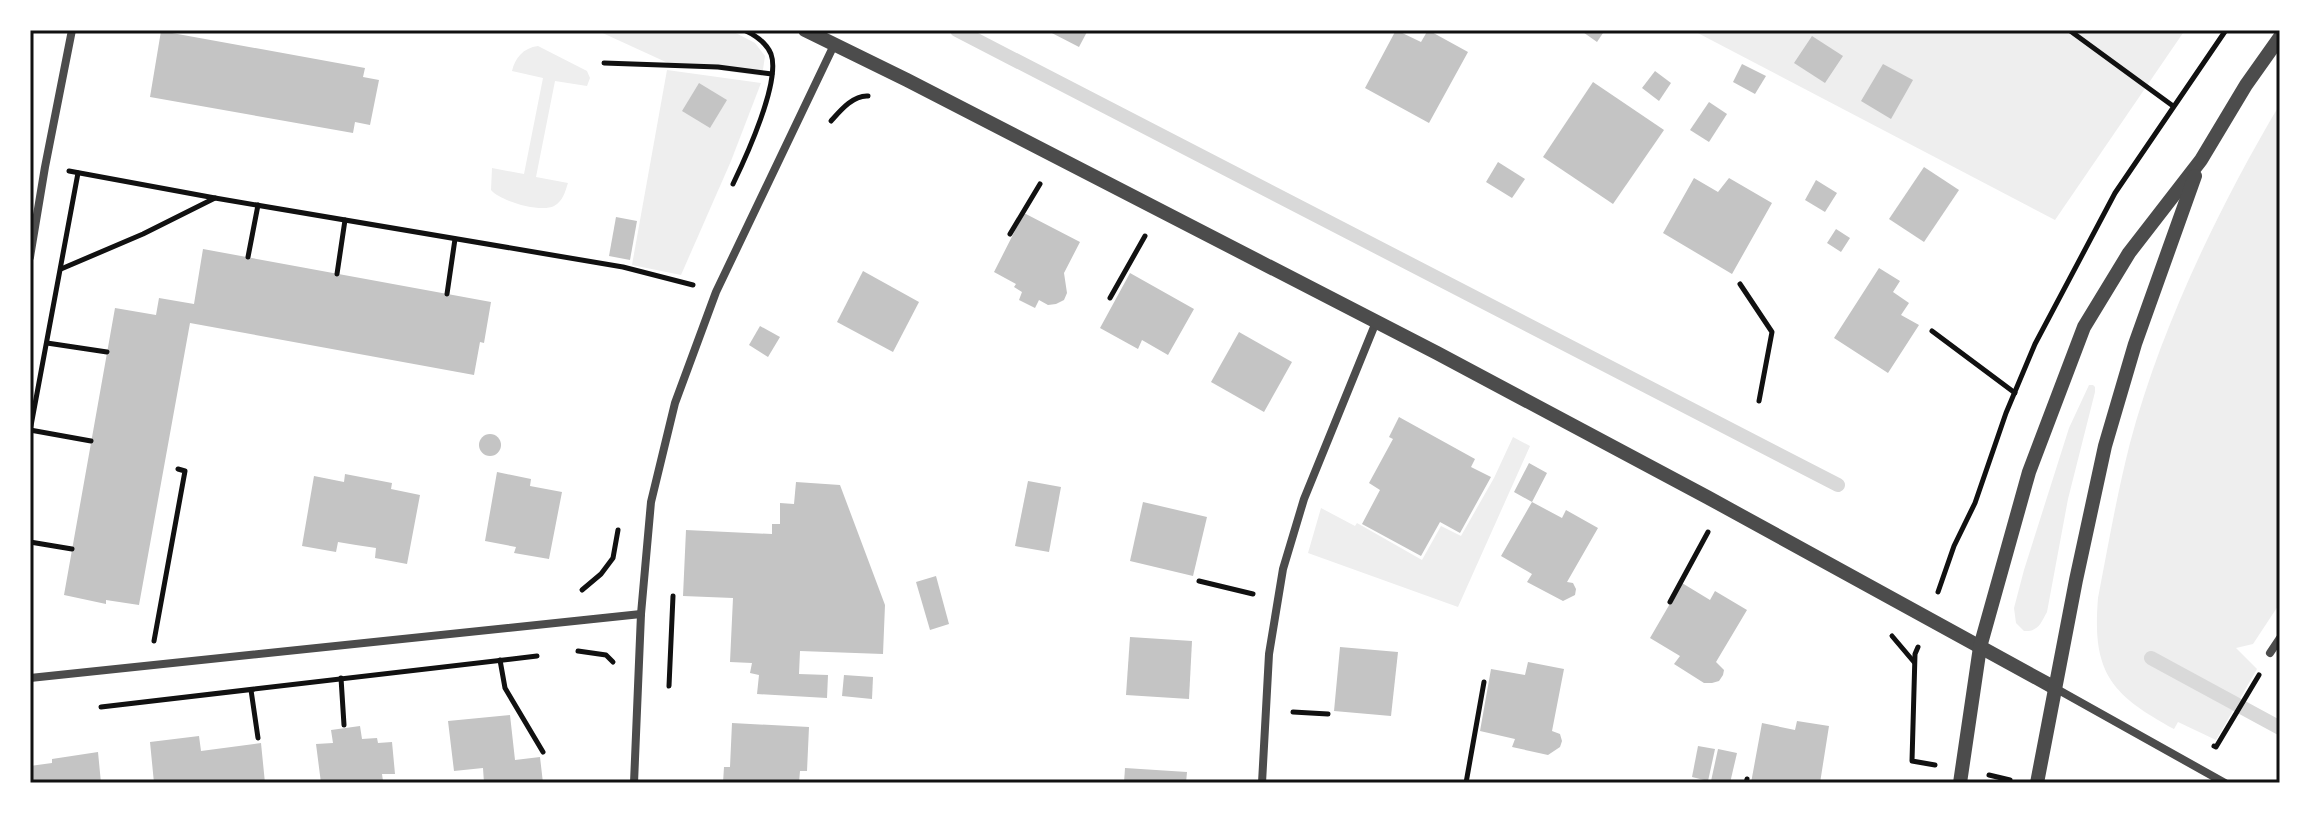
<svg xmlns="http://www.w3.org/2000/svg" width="2310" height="813" font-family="'PT Sans',sans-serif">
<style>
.green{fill:#eee}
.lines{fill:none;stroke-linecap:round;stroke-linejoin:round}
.stream{stroke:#d9d9d9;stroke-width:14}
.building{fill:#c4c4c4}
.path{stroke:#111;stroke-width:5}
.minor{stroke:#4c4c4c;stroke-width:8}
.tertiary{stroke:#4c4c4c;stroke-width:14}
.neatline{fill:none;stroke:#111;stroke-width:3}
</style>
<rect width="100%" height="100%" fill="#fff"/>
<g class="green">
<path d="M596,30h134l25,13 10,13 -3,20 -94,-13z"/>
<path d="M1692,30h493l-130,190z"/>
<path d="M538,46l49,25 3,7 -3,8 -32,-5 -19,96 32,6c-3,9 -5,18 -14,23 -13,7 -54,-5 -63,-16l1,-22 32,6 19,-96 -31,-7c3,-13 11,-23 26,-25z"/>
<path d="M667,70l94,13 -30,78 -50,114 -49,-10z"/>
<path d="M2280,104v499l-27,41 -17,4 21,21 -41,71 -38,-18 -4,7c-64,-35 -82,-57 -76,-131 10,-52 19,-104 32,-155 31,-116 89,-236 150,-339z"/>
<path d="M2089,385h4l2,2v5l-27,107 -21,113c-6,11 -9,20 -23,19l-8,-8 -2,-15 10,-38 45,-142z"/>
<path d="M1513,437l17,9 -72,161 -150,-54 13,-45 34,18 2,-3 65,37 19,-34 20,10 33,-58z"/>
</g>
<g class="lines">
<g class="stream">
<path d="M957,30l881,455"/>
<path d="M2151,658l129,70"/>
</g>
</g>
<g class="building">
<path d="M1046,30h42l-9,17z"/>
<path d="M1396,30l25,12 7,-12 40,22 -39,71 -64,-35z"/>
<path d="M1580,30h25l-8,12z"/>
<path d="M161,31l204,37 -2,9 16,3 -9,45 -15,-3 -2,11 -203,-36z"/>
<path d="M1812,36l31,20 -18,27 -31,-20z"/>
<path d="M1742,64l24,12 -11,18 -22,-12z"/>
<path d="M1883,64l30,16 -22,39 -30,-18z"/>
<path d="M1655,71l16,12 -12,18 -17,-13z"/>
<path d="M1593,82l71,48 -51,74 -70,-47z"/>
<path d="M699,83l28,17 -17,28 -28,-17z"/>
<path d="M1709,102l18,12 -18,28 -19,-12z"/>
<path d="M1498,162l27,17 -13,19 -26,-16z"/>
<path d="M1924,167l35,23 -35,52 -35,-23z"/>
<path d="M1694,178l24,14 11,-14 43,25 -40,71 -69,-41z"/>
<path d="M1816,180l21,13 -12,19 -20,-12z"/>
<path d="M1024,213l56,29 -16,31 3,20 -3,7 -8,4 -8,1 -9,-5 -4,8 -16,-8 3,-8 -8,-5 2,-3 -22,-12z"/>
<path d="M616,217l21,4 -7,39 -21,-4z"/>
<path d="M1836,229l14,9 -9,14 -14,-9z"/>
<path d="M203,249l288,53 -7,41 -4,-1 -6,33 -284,-52 -51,282 -33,-5v4l-42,-9 51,-287 41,7 3,-17 35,6z"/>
<path d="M1879,268l21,13 -7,11 16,11 -8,12 18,10 -31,48 -54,-35z"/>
<path d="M863,271l56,31 -26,50 -56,-30z"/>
<path d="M1130,273l64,36 -26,46 -26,-15 -4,9 -38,-21z"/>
<path d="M760,326l20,11 -12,20 -19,-12z"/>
<path d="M1239,332l53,30 -28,50 -53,-30z"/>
<path d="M1399,417l76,42 -4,8 20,10 -31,56 -20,-11 -19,34 -59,-32 18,-34 -11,-7 24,-44 -4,-2z"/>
<circle cx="490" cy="445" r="11"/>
<path d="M1529,463l18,10 -15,29 30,16 4,-8 32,18 -31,54 6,1 3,6 -1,6 -12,6 -36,-19 5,-8 -31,-18 31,-54 -18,-10z"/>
<path d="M497,472l34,7 -1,7 32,6 -13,67 -35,-6 2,-6 -31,-6z"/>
<path d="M345,474l47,9 -1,6 29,6 -13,69 -32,-6 1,-10 -20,-3 -18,-3 -2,10 -34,-6 12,-70 30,6z"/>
<path d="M1028,481l33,6 -12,65 -34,-6z"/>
<path d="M796,482l44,3 45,120 -2,49 -83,-3 -1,23 29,1 -1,23 -70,-4 2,-19 -9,-2 2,-10 -22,-1 3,-64 -50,-2 3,-66 86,4v-10h8v-21l14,1z"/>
<path d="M1143,502l64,15 -14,59 -63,-15z"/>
<path d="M936,576l13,48 -19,6 -14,-48z"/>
<path d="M1682,583l28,17 5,-9 32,19 -31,52 8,8 -1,5 -4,6 -7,2h-8l-30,-19 6,-8 -30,-18z"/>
<path d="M1130,637l62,4 -3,58 -63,-4z"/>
<path d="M1340,647l58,5 -7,64 -57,-5z"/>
<path d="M1528,662l36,7 -12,62 8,3 2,7 -2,6 -12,8 -36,-8 3,-8 -35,-8 11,-62 34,6z"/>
<path d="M844,675l29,2 -1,22 -30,-3z"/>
<path d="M510,715l5,45 25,-3 3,26h-59l-1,-15 -29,3 -6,-50z"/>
<path d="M1797,721l32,5 -9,57h-69l11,-60 33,7z"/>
<path d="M732,723l77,4 -2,44h-7l-1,12h-76l1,-16h6z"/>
<path d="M360,726l2,13 15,-1 1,5 14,-1 3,32h-13l1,7 -62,2 -5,-39 17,-1 -2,-13z"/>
<path d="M199,736l2,15 60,-8 4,40h-111l-4,-41z"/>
<path d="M1698,746l17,3 -7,32 -16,-4z"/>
<path d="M1718,749l19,4 -7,30 -19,-2z"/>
<path d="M98,752l3,31h-71v-17l22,-3v-4z"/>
<path d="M1125,768l62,4 -1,11h-62z"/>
</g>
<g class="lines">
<g class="path">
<path d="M2069,30l104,76"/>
<path d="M604,63l114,4 54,7"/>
<path d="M831,121c9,-10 22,-26 37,-25"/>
<path d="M69,171l146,27 408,69 70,18"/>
<path d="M733,184c13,-27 48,-103 38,-130 -5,-12 -16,-19 -27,-24"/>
<path d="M1010,234l30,-50"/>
<path d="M248,257l10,-52"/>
<path d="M61,269l82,-35 72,-36"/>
<path d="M337,274l8,-54"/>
<path d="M1740,284l32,48 -13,69"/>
<path d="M447,294l8,-55"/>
<path d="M1110,298l35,-62"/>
<path d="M1932,331l83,62"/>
<path d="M47,343l60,9"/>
<path d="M30,430l61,11"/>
<path d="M30,431l48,-258"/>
<path d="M30,542l42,7"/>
<path d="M1199,581l54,13"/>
<path d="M582,590l19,-16 12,-16 5,-28"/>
<path d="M1938,592l16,-46 21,-43 31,-90 29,-69 80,-151 111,-163"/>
<path d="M1670,602l38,-70"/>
<path d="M1892,636l22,26"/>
<path d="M154,641l31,-170 -7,-2"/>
<path d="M1918,647l-3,7 -3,107 23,4"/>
<path d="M578,651l28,4 7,7"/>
<path d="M500,660l5,28 38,64"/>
<path d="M341,678l3,47"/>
<path d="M669,686l4,-90"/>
<path d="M251,690l7,48"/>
<path d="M101,707l436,-51"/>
<path d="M1293,712l35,2"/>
<path d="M2214,746l2,1 43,-72"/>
<path d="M1989,775l21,5"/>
<path d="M1466,783l18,-101"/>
<path d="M1746,783l1,-4"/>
</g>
<g class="minor">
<path d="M30,257l15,-90 27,-137"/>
<path d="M2270,653l10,-15"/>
<path d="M30,678l611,-64"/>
<path d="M2055,688l170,95"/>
<path d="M634,783l7,-169 10,-112 24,-99 41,-111 118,-247"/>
<path d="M1262,783l7,-129 14,-85 21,-70 72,-177"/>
</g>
<g class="tertiary">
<path d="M805,30l102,50 530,273 270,144 348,191"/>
<path d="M1960,783l20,-136 49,-175 55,-145 45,-74 72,-93 45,-75 34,-48"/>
<path d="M2037,783l39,-203 29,-134 30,-102 60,-168"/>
</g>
</g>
<rect width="2310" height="813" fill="none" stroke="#ffffff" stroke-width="64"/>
<rect x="32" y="32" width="2246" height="749" class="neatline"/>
</svg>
